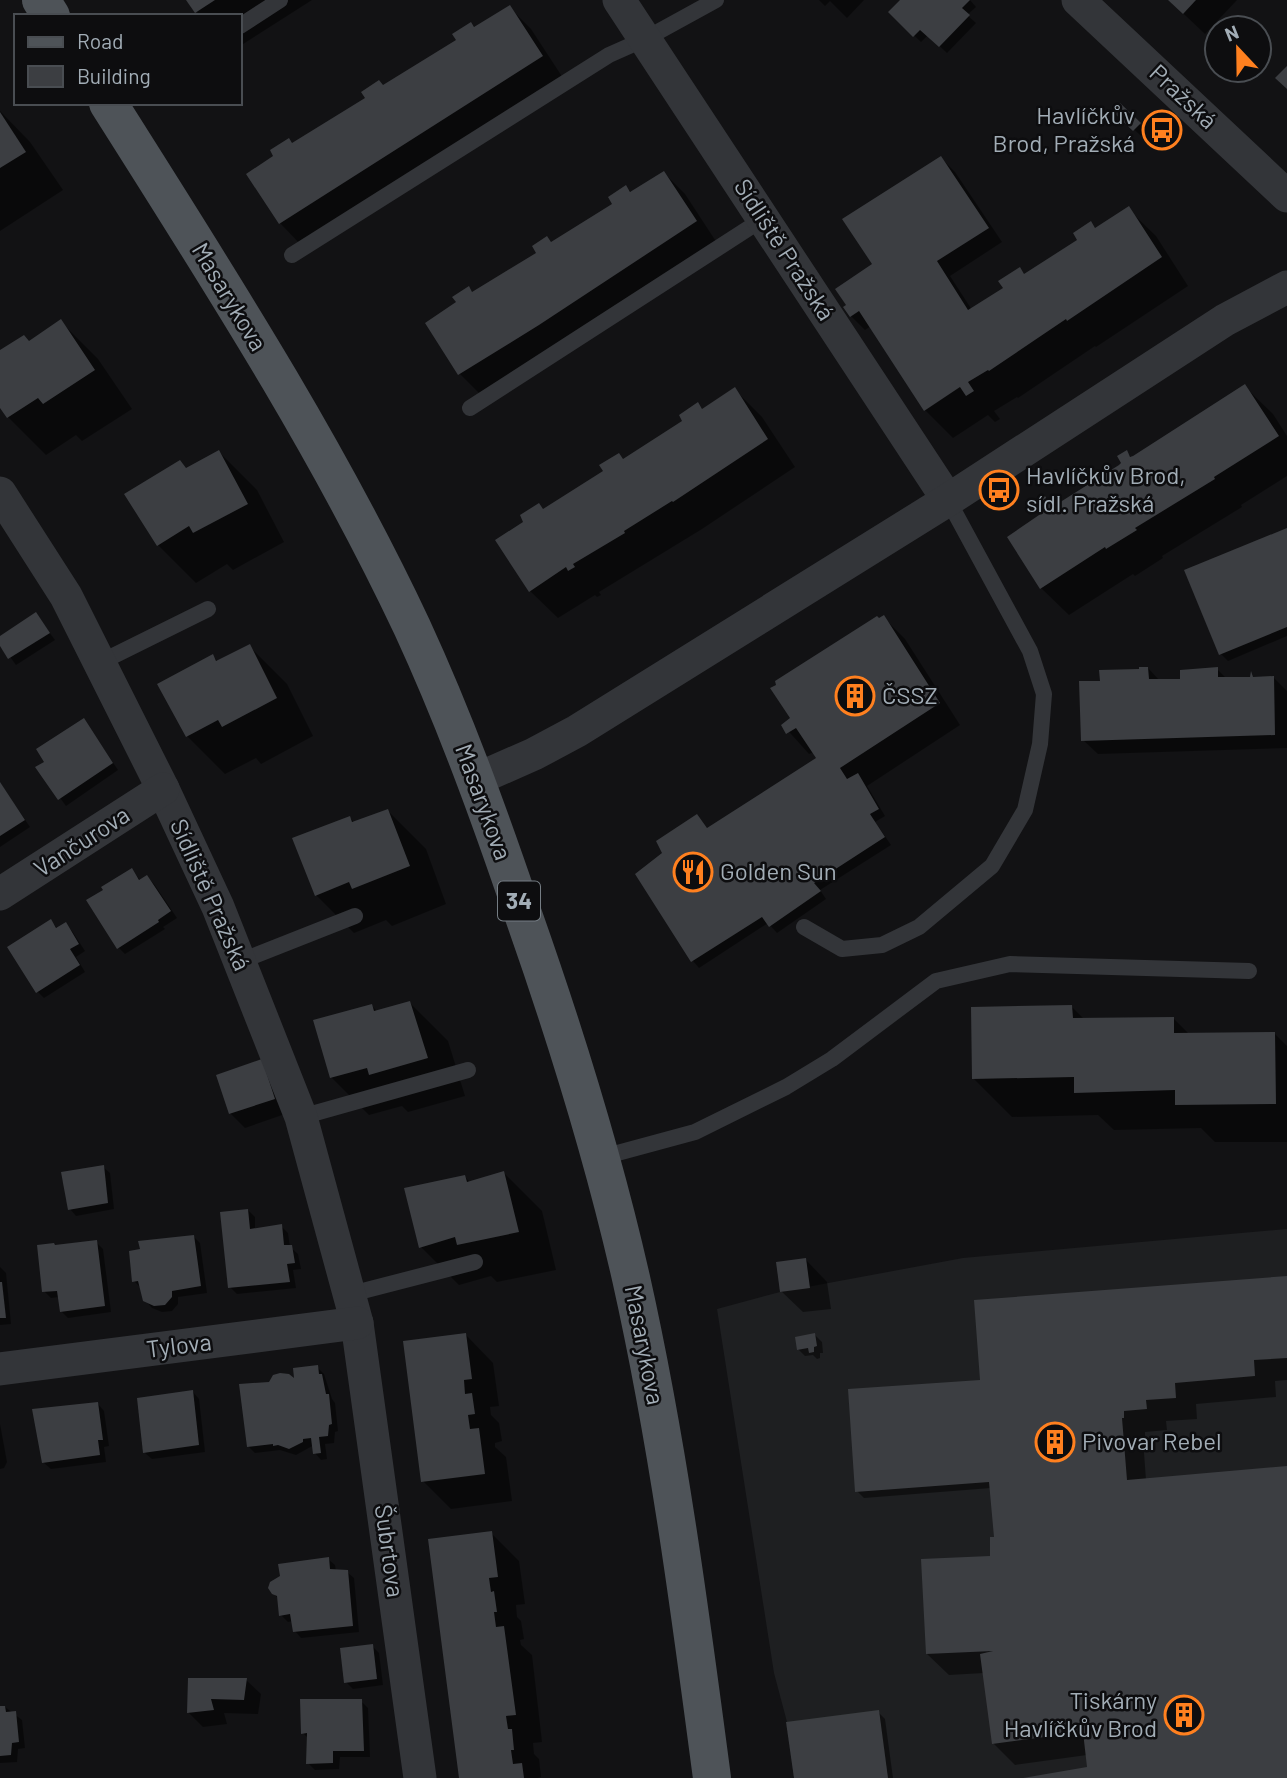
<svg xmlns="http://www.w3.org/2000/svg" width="1287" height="1778" font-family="Barlow,sans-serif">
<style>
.built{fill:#1e1f21}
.shadow{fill:#0007}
.building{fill:#3c3e42}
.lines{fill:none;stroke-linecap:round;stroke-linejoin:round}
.service{stroke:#333539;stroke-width:16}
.minor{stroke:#333539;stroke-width:33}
.primary{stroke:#4e5358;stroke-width:38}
.labels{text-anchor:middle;stroke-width:5;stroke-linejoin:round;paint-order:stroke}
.shield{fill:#0d0d0f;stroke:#757d84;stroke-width:2}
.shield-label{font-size:23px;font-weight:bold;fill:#a2adb6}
.street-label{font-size:24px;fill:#a2adb6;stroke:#0d0d0f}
.poi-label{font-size:24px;fill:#a2adb6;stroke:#0d0d0f;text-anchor:start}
</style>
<rect width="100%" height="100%" fill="#121214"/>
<path class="built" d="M1287,1229v549h-493l-7,-56 -13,-49 -57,-364 63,-17 183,-34z"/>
<g class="shadow">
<path d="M188,0h124l-72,46v-30h-40z"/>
<path d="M819,0h45l-17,18 -17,-17 -5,5z"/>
<path d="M903,0h67l6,7 -9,8 9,8 -29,30 -19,-18 -7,7 -31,-30z"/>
<path d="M1169,0h68l-32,34z"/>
<path d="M510,8l21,21 32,49 -262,167 -21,-22 13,-78 165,-104 13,-17 5,4z"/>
<path d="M1120,105l26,26 -5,5 -26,-25z"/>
<path d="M0,111l30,31 33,48 -63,41z"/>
<path d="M941,158l14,14 47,70 -52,34 22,34 107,-70 12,-16 5,5 32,-20 28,27 32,50 -92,61 -1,-1 -77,52 -1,-1 -23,14 6,8 -5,3 -7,-7 -35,23 -28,-28 -54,-84 -6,4 -14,-14 24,-52z"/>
<path d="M664,173l21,21 32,49 -236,152 -21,-21 13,-81 65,-40 9,-15 6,6 61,-40 12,-17 6,6z"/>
<path d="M60,321l38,38 34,50 -50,32 -6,-6 -30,20 -38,-38 -8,-12v-53l29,-9z"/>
<path d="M1245,387l28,27 14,22v40l-46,29 1,2 -80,49 1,2 -28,18 -2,-2 -64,41 -28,-27 1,-72 3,-17 9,9 67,-42 5,-13 6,5z"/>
<path d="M735,390l27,27 33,50 -93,62 -103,63 2,3 -4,2 -2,-2 -37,23 -28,-27 14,-80 140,-90 14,-16 5,5z"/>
<path d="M219,452l38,38 27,52 -51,28 -6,-6 -31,19 -38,-38 29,-76z"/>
<path d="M1287,530v106l-59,25 -7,-7z"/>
<path d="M36,615l19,25 -39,25 -16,-22v-5z"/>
<path d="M884,618l21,21 55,86 -93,61 18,30 -10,6 16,23 -71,45 6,9 -49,34 -9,-10 -69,45 -6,-7 -28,-107 32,-37 11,12 114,-62 -8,-15 -5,2 -26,-29 10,-6z"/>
<path d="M249,646l38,38 26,52 -52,28 -5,-6 -31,16 -38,-38 26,-80 5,6z"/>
<path d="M1148,668l12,13 22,-1 35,-11 10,10 47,-1 13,13v57l-189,6 -15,-14 18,-58z"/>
<path d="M84,720l34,50 -52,36 -28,-38 8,-6z"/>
<path d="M0,783l30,44 -30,20z"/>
<path d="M388,811l38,38 20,55 -54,22 -6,-6 -32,13 -38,-38 34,-77 5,5z"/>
<path d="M132,870l9,11 6,-4 7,7 23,34 -14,9 2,2 -40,25 -6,-6z"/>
<path d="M51,921l7,8 7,-5 7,7 13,20 -9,6 9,15 -41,26 -7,-7z"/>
<path d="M410,1003l38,38 17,55 -57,16 -6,-6 -33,9 -38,-38 41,-71 6,6z"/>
<path d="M1071,1006l13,13 89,-1 16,16h86l12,12v96h-72l-14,-14 -87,2 -16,-15 -86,2 -38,-38z"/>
<path d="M261,1061l27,52 -43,15 -15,-15z"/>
<path d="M103,1167l7,6 4,36 -38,7 -6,-7z"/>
<path d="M504,1173l38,38 14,59 -59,12 -6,-6 -32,9 -38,-38 43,-71 6,6z"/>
<path d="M248,1210l7,7v13l26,-4 7,7 2,14 8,7 3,15 -8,1 3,18 -59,6 -7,-7z"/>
<path d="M193,1236l7,7 7,50 -29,4v7l-6,7 -10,1 -10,-4 -7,-8 -3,-11 -8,-8z"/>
<path d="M96,1242l7,7 8,63 -43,6 -7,-7 -2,-14 -8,1 -7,-7 12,-44z"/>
<path d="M806,1260l21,22 4,27 -28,3 -22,-21z"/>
<path d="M0,1267l6,6 5,51 -11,1z"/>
<path d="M1287,1277v103l-12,1 1,16 -80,7 1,15 -31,2 1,9 -22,2v7h-2l3,41 141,-13v311h-263l65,-9 -2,-14 -72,10 -22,-22 -9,-70 -35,2 -22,-21 65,-96 4,-19 -5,-51 -127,10 -7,-7 123,-109z"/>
<path d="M466,1335l27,28 6,43 -9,1 1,8 8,8 3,18 -7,2v4l11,10 6,44 -61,8 -28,-28z"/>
<path d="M815,1335l7,7 1,11h-3v5l-3,1 -4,-4 -8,1 -7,-7z"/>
<path d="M317,1367l7,7 8,25 3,4 3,28 -3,1 -1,11 -9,1 2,15 -6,1 -6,-7 -1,-8 -18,10 -16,-5 -25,3 -7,-7 48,-64z"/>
<path d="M193,1392l6,7 6,53 -53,7 -7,-6z"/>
<path d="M98,1404l6,7 5,35 -5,1 2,15 -55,7 -7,-6 -1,-12z"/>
<path d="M0,1424l7,38 -3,6 -4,1z"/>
<path d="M491,1533l28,28 6,43 -9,1 1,12 4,4 3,18 -4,1 1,5 11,10 10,87 -9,1 1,11 5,5 2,18 -3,1h-77z"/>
<path d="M328,1559l7,6 1,6 11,1 7,6 5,54 -58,6 -6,-7 -2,-10 -5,1 -7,-7 -2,-16 -6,-6z"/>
<path d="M372,1646l7,7 4,32 -30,4 -7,-7z"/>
<path d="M189,1680h57l15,14 -3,20 -34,-1 3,11 -24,3 -14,-14z"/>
<path d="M361,1701l7,7 2,49h-30l-1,12 -24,1 -7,-7v-25l-5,-5z"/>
<path d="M5,1707l17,13 3,28 -7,1 -1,13 -17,1v-55z"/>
<path d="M878,1712l7,7 8,59h-98z"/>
</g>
<g class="building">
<path d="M186,0h29l-20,13z"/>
<path d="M900,0h70l-8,8 8,7 -31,32 -19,-17 -7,7 -25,-25z"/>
<path d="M1168,0h28l-13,14z"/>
<path d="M510,5l33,51 -264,168 -33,-50 27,-18 -3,-6 19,-12 3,5 73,-45 -4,-6 18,-12 4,5 73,-45 -4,-6 19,-12 3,5z"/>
<path d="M1287,66v23l-12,-11z"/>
<path d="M1120,103l21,20 -8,8 -21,-20z"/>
<path d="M0,112l26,40 -26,16z"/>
<path d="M941,156l48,72 -52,33 31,49 35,-22 -5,-7 22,-14 4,7 53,-34 -4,-7 18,-12 4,7 34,-22 33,51 -95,64 -1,-2 -77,52 -1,-1 -20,12 6,9 -8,5 -6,-9 -36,24 -65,-100 -9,6 -7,-10 3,-2 -11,-16 37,-25 -30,-45z"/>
<path d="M664,171l33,50 -158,104 -81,50 -33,-52 31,-21 -4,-5 17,-11 3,6 64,-39 -4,-7 15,-10 4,6 61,-38 -4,-7 18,-12 4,7z"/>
<path d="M61,319l34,51 -52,34 -5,-6 -31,20 -7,-10v-58l24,-15 5,6z"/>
<path d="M1245,384l34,52 -65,41 1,2 -80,49 2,2 -31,19 -1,-2 -65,42 -33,-52 35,-24 -6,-10 9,-7 7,11 2,-1 65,-41 2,-2 -4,-7 10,-6 3,7 3,-1z"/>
<path d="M735,387l33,52 -95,63 -1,-1 -48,30 1,2 -52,31 2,3 -7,4 -2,-4 -37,25 -34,-52 28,-18 -3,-7 19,-12 4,6 60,-38 -4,-6 20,-12 4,6 59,-38 -3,-6 19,-13 4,7z"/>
<path d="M219,450l29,54 -55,29 -4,-7 -32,20 -33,-52 56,-34 6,8z"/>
<path d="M1287,528v99l-68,28 -35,-85z"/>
<path d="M36,612l14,21 -42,26 -8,-13v-10z"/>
<path d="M884,615l56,88 -100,65 7,11 11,-6 21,36 -9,5 15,23 -71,46 7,8 -52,36 -7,-10 -71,45 -56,-88 27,-21 -6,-12 41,-27 10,14 109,-70 -20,-30 -10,6 -5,-9 9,-7 -20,-30 6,-3 -1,-4 102,-65 2,2z"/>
<path d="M250,644l27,54 -55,29 -4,-7 -32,17 -29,-53 56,-30 3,7z"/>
<path d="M1139,667h9l1,12h31v-9l38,-3v10h32l1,-6 2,6 21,-1 1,59 -194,6 -2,-60h21l-1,-11 40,-1z"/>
<path d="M84,718l29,45 -55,37 -23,-33 9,-5 -8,-13z"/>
<path d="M0,782l25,38 -25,16z"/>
<path d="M388,809l22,57 -58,23 -3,-7 -34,14 -23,-58 58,-22 2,6z"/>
<path d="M132,868l7,12 8,-5 24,36 -13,9 1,2 -42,27 -31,-49 17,-10 -2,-3z"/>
<path d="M51,919l5,9 10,-6 13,22 -9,5 10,16 -44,28 -29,-46z"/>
<path d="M410,1001l18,57 -59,17 -2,-7 -37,10 -17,-58 59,-16 2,7z"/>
<path d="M1072,1005l1,13 101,-1v16l101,-1 1,72 -101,1v-15l-101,3v-16l-102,2 -1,-72z"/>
<path d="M262,1059l13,40 -46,15 -13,-39z"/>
<path d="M104,1165l4,38 -40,7 -7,-38z"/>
<path d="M504,1171l15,61 -62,13 -2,-8 -36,11 -15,-60 61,-13 2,7z"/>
<path d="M248,1209l2,20 32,-5 2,21h8l3,18 -8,1 3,18 -62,6 -8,-76z"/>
<path d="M194,1235l7,51 -29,5v6l-7,8 -11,1 -11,-5 -5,-20 -6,1 -3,-31 11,-2 -2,-8z"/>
<path d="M97,1240l8,66 -45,6 -3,-21 -15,1 -5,-47 17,-2 1,2z"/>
<path d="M806,1258l4,30 -30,4 -4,-30z"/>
<path d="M1287,1276v82l-33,2 1,16 -80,7 1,15 -30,2 1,9 -23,2v7h-2l5,62 160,-14v312h-264l64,-11 -4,-35 -91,12 -12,-90 13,-3 -67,3 -5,-95 69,-3v-19h4l-5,-55 -134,10 -7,-103 132,-9 -6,-80z"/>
<path d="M0,1282h2l4,36h-6z"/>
<path d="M466,1333l6,46 -8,1 1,14 7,-1 3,21 -7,1 2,14 9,-1 6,46 -64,8 -18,-141z"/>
<path d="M815,1333l2,13 -3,1v5l-5,1 -1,-5 -11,2 -2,-13z"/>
<path d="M318,1365l1,9h3l4,20h3l3,30 -3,1 -1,11 -9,1 2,16 -8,1 -2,-16 -8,1v3l-14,7 -11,-4 -5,1v-2l-26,3 -8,-63 30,-2 4,-7 7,-2 9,1 5,4 -1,-10z"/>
<path d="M193,1390l6,55 -56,8 -6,-55z"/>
<path d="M98,1402l5,38h-5l2,15 -58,8 -10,-54z"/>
<path d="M492,1531l6,46 -9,1 2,14 3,-1 3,21h-3l2,15 8,-1 12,89 -10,1 2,13h4l2,21h-3l2,14 9,-1 2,15h-65l-31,-239z"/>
<path d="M329,1557l1,12 18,1 5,56 -60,6 -3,-18 -11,2 -2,-20 -5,-2 -4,-6 2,-6 10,-6 -2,-12z"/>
<path d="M373,1644l4,35 -33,4 -4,-35z"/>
<path d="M188,1678h59l-3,22 -33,-1 3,11 -27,3z"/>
<path d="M300,1699h62l2,52h-31v12l-27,1 1,-31 -6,1z"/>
<path d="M0,1706h5l1,6 10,-1 3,31 -7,1 -1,12 -11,1z"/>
<path d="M879,1710l9,68h-94l-8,-56z"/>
</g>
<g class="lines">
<g class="service">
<path d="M240,26l40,-26"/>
<path d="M292,255l317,-200 36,-16 71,-39"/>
<path d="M470,408l293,-189"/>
<path d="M99,663l109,-54"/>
<path d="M804,927l38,22 40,-4 37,-18 73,-61 33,-56 15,-66 4,-50 -14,-43 -82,-151"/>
<path d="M241,961l114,-45"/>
<path d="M301,1117l167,-47"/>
<path d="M599,1158l96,-26 91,-45 46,-28 104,-78 74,-17 239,7"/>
<path d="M351,1294l124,-32"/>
</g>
<g class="minor">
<path d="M619,0l329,500"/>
<path d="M1078,0l209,196"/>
<path d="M0,493l66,103 97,193 55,118 83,210 56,206 63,455"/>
<path d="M475,780l59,-26 43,-23 371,-231 277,-180 62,-33"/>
<path d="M0,894l163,-105"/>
<path d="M0,1369l357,-46"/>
</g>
<g class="primary">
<path d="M41,0l10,16"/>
<path d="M108,103c108,171 218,341 304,524 43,93 78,190 111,287 42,119 80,241 108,364 37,165 59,333 81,500"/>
</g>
</g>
<defs>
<symbol id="bus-ring" viewBox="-11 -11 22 22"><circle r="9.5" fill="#0d0d0f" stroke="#ff801f" stroke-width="1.5"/><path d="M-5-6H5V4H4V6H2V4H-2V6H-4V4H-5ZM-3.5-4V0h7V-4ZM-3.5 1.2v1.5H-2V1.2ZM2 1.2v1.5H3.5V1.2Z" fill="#ff801f"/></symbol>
<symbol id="building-ring" viewBox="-11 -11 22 22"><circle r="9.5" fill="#0d0d0f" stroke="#ff801f" stroke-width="1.5"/><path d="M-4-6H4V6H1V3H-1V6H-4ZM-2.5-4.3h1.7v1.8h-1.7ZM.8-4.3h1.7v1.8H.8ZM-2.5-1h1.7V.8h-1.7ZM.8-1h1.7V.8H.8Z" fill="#ff801f"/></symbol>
<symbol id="restaurant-ring" viewBox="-11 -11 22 22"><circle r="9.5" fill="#0d0d0f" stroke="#ff801f" stroke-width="1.5"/><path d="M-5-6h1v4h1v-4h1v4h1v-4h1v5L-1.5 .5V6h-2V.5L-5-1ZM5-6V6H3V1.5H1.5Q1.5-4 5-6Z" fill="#ff801f"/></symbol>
</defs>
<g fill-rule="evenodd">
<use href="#bus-ring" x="1140" y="108" width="44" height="44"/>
<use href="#bus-ring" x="977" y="468" width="44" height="44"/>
<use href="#building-ring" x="833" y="674" width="44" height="44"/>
<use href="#restaurant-ring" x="671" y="850" width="44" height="44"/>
<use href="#building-ring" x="1033" y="1420" width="44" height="44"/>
<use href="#building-ring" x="1162" y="1693" width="44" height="44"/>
</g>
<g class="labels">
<rect class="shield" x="498" y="881.5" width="42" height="39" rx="5"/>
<g class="shield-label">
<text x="519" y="909">34</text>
</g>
<g class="street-label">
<text transform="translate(1183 97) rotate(43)" y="8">Pražská</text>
<text transform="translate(784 250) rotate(57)" y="8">Sídliště Pražská</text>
<text transform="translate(229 297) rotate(59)" y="8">Masarykova</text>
<text transform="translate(483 802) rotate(70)" y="8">Masarykova</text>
<text transform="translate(82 842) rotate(-33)" y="8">Vančurova</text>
<text transform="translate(210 895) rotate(66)" y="8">Sídliště Pražská</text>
<text transform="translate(644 1345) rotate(79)" y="8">Masarykova</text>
<text transform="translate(179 1346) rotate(-7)" y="8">Tylova</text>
<text transform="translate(389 1551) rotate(82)" y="8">Šubrtova</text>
</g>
<g class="poi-label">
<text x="1135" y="124" text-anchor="end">Havlíčkův<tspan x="1135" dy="28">Brod, Pražská</tspan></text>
<text x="1026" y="484">Havlíčkův Brod,<tspan x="1026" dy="28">sídl. Pražská</tspan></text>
<text x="882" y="704">ČSSZ</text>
<text x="720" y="880">Golden Sun</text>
<text x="1082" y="1450">Pivovar Rebel</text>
<text x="1157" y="1709" text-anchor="end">Tiskárny<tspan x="1157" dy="28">Havlíčkův Brod</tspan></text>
</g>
</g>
<rect x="14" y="14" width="228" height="91" fill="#0d0d0f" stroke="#494d52" stroke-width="2"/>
<rect x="28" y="37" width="35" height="10" fill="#4e5358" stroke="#494d52" stroke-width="2"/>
<text x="77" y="49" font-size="21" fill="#a2adb6">Road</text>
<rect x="28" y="66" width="35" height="21" fill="#3c3e42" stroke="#494d52" stroke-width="2"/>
<text x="77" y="84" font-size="21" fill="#a2adb6">Building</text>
<g transform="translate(1238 49) rotate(338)"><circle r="33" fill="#0d0d0f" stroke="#494d52" stroke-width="2"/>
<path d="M0-5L12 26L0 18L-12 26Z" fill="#ff801f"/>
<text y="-10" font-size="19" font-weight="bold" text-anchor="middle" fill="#a2adb6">N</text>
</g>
</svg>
